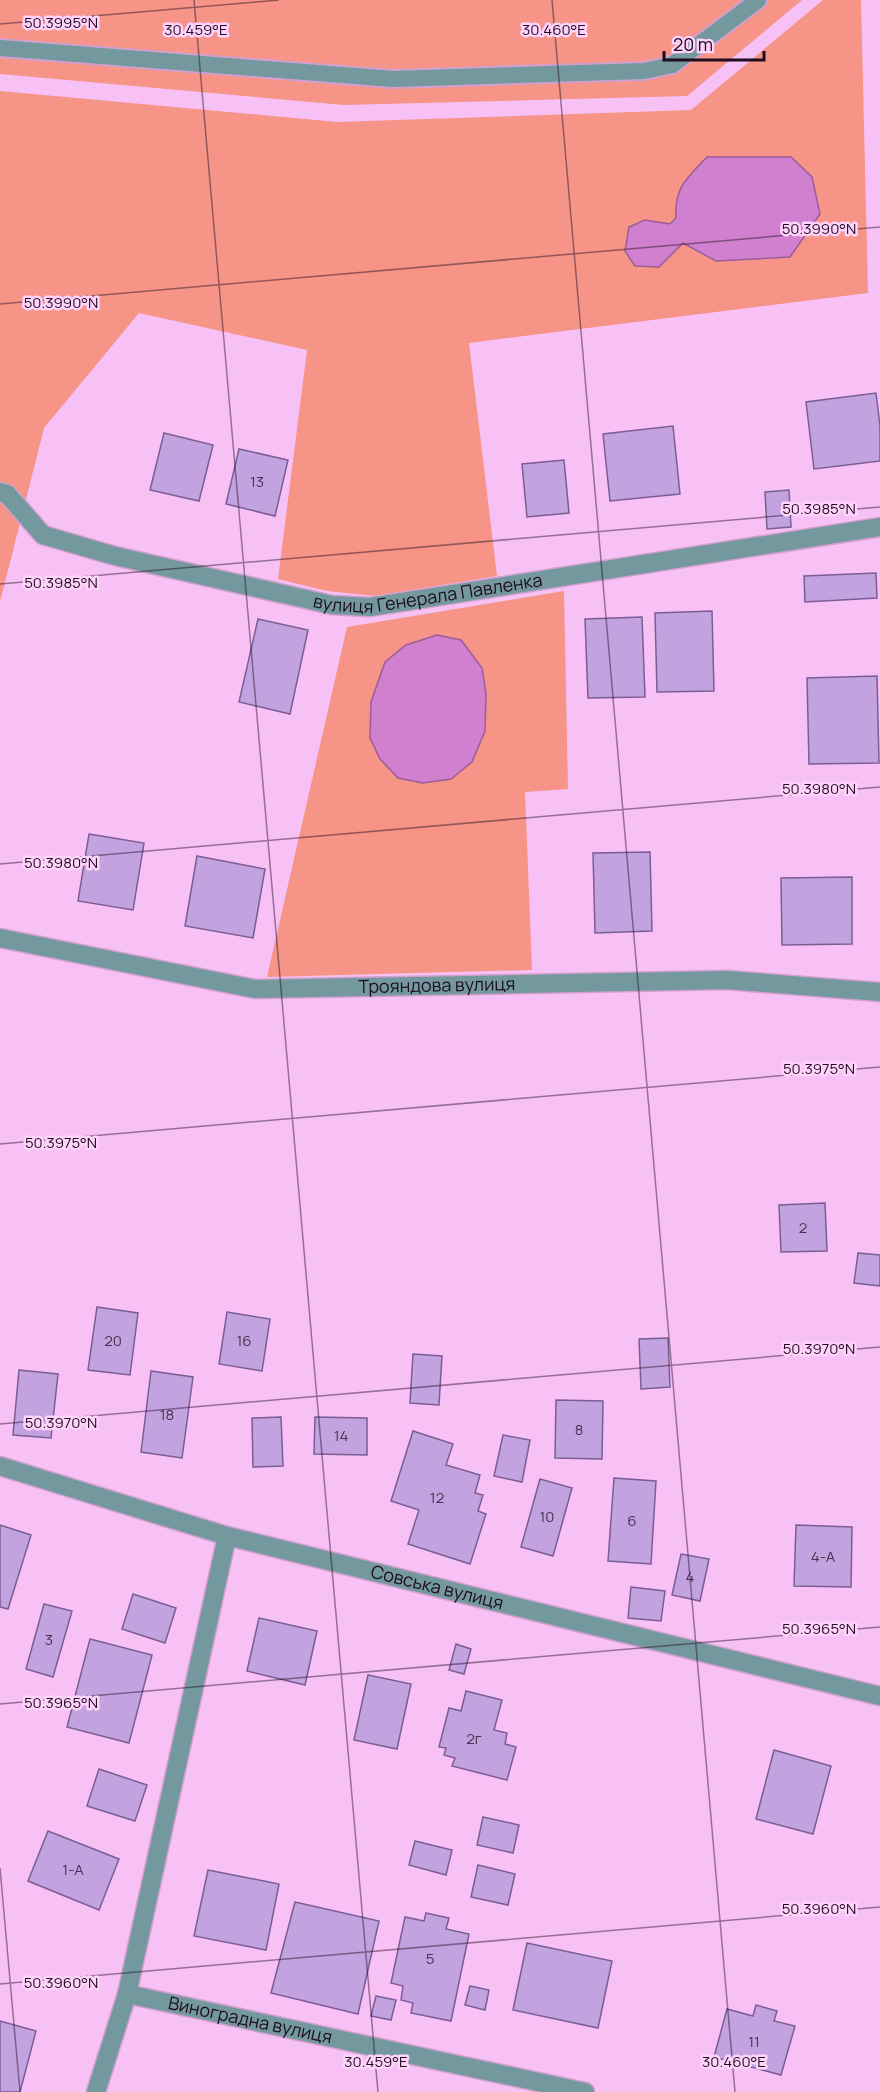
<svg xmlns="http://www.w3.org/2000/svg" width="880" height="2092" font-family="Manrope,sans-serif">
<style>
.green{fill:#f59487}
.water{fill:#d080ce;stroke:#9b5d99;stroke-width:1.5}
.building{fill:#c2a3df;stroke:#7b5d95;stroke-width:1.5}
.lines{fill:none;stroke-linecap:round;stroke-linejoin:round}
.lane-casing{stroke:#d1a0ce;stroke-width:20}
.street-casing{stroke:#d1a0ce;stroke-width:21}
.lane{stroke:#73989d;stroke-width:16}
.street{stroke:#73989d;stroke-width:18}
.ticks{fill:none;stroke:#1f0c1e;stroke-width:1.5;stroke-opacity:0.45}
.labels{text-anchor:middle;stroke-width:5;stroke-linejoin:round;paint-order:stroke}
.number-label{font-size:15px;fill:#48324e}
.street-label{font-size:18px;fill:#1f0c1e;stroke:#ffd3fc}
.ticks-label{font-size:15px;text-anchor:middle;fill:#1f0c1e;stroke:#ffd3fc;stroke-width:5;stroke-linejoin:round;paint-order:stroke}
</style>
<rect width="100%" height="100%" fill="#f8c1f5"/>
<g class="green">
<path d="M0,0h802l-115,96 -343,9 -344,-31z"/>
<path d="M823,0h38l7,293 -399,50 28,233 -122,20 -48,-5 -49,-12 29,-229 -168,-37 -95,115 -44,174v-511l337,31 354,-12z"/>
<path d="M564,591l4,198 -43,3 7,178 -265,7 80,-350z"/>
</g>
<g class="water">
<path d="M707,157h84l21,20 8,37 -30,43 -74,4 -33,-18 -24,24 -24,-1 -10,-15 4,-24 16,-7 25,4 6,-6c-2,-30 11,-40 31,-61z"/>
<path d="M437,635l24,5 21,28 4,26 -1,37 -13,31 -21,17 -28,4 -25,-5 -18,-19 -10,-21 1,-36 14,-40 21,-17z"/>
</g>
<g class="building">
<path d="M876,393l4,33v35l-66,8 -8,-67z"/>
<path d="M673,426l7,68 -70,7 -7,-67z"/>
<path d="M164,433l49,12 -14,56 -49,-11z"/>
<path d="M239,449l49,11 -13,56 -49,-12z"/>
<path d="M564,460l5,53 -42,4 -5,-53z"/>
<path d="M789,490l2,37 -24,2 -2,-37z"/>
<path d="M876,573l1,25 -72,4 -1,-26z"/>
<path d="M712,611l2,80 -57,1 -2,-79z"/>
<path d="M642,617l3,80 -57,1 -3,-79z"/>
<path d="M258,619l50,11 -18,84 -51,-12z"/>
<path d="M877,676l2,87 -70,1 -2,-86z"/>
<path d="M89,834l55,9 -11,67 -55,-9z"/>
<path d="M650,852l2,79 -57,2 -2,-80z"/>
<path d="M197,856l68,13 -12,69 -68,-12z"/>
<path d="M852,877v67l-70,1 -1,-67z"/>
<path d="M825,1203l2,48 -46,1 -2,-47z"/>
<path d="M858,1253l22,2v31l-26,-3z"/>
<path d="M97,1307l41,6 -8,62 -42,-5z"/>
<path d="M227,1312l43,7 -8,52 -43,-7z"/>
<path d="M668,1338l2,49 -29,2 -2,-50z"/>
<path d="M413,1354l29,2 -3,49 -29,-2z"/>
<path d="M19,1370l39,4 -7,64 -38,-3z"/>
<path d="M151,1371l42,6 -11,81 -41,-6z"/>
<path d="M556,1400l47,1 -1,58 -47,-1z"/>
<path d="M281,1417l2,49 -30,1 -1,-49z"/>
<path d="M315,1417l52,1v37l-53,-1z"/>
<path d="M413,1431l40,13 -7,21 34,10 -5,18 8,2 -5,16 8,3 -16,50 -62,-20 11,-34 -28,-9z"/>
<path d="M503,1435l27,5 -8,42 -28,-6z"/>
<path d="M614,1478l42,3 -5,83 -43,-3z"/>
<path d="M540,1479l32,9 -19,68 -32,-9z"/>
<path d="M0,1525l31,10 -23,74 -8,-2z"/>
<path d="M796,1525l56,2 -1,60 -57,-1z"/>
<path d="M681,1554l28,5 -9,42 -28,-6z"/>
<path d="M631,1587l34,4 -4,30 -33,-3z"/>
<path d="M133,1594l43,14 -11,35 -43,-14z"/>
<path d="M44,1604l28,7 -19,66 -27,-8z"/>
<path d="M259,1618l58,13 -12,54 -58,-14z"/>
<path d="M90,1639l62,16 -23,88 -62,-16z"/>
<path d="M456,1644l15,5 -7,25 -15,-4z"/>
<path d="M368,1675l43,9 -14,65 -43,-9z"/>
<path d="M466,1691l36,9 -8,30 13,3 -2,11 11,3 -9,33 -55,-14 3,-8 -11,-3 2,-7 -7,-1 10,-39 12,3z"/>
<path d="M774,1750l57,16 -18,68 -57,-15z"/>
<path d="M99,1769l48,16 -12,36 -48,-15z"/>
<path d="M483,1817l36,8 -6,28 -36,-8z"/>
<path d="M48,1831l71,28 -20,51 -71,-29z"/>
<path d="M415,1841l37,9 -6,25 -37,-10z"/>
<path d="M478,1865l37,9 -7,31 -37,-8z"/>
<path d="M208,1870l71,14 -13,66 -72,-14z"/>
<path d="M295,1902l84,19 -21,93 -87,-21z"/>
<path d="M426,1913l23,5 -3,11 23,5 -18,87 -40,-8 2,-10 -12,-3 2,-14 -12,-3 14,-66 19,4z"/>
<path d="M527,1943l85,18 -14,67 -85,-18z"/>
<path d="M470,1986l19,4 -4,20 -20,-5z"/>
<path d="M376,1996l20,4 -5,20 -20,-4z"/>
<path d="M756,2005l21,6 -3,10 21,5 -14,49 -67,-18 13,-48 26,7z"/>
<path d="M0,2021l36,10 -16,61h-20z"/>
</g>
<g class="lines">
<defs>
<path id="lane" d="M0,48l393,31 251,-8 28,-6 86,-65"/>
<g id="street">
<path id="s1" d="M0,492l7,2 36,41 72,21 217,49 38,2 510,-80"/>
<path id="s2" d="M0,938l255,51 472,-9 153,12"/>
<path id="s3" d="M0,1466l227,70 653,160"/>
<path id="s4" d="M127,1994l458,98"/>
<path d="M96,2092l31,-98 100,-458"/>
</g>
</defs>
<use href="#lane" class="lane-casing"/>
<use href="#street" class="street-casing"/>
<use href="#lane" class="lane"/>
<use href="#street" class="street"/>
</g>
<path class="ticks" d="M194,0l184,2092M552,0l183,2092M0,24l279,-24M0,304l880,-77M0,584l880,-77M0,864l880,-77M0,1144l880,-77M0,1424l880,-77M0,1704l880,-77M0,1868l20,224M0,1984l880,-77"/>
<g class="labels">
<g class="number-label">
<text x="257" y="487">13</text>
<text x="803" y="1233">2</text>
<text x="113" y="1346">20</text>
<text x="244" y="1346">16</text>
<text x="167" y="1420">18</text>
<text x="579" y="1435">8</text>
<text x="341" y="1441">14</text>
<text x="437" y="1503">12</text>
<text x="547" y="1522">10</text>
<text x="632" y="1526">6</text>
<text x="823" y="1562">4-А</text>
<text x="690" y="1582">4</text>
<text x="49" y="1645">3</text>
<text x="474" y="1744">2г</text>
<text x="73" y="1875">1-А</text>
<text x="430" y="1964">5</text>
<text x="754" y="2047">11</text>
</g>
<g class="street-label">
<text dy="6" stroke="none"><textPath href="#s1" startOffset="456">вулиця Генерала Павленка</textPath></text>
<text dy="6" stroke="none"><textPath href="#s2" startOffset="442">Трояндова вулиця</textPath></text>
<text dy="6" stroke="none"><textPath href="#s3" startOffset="454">Совська вулиця</textPath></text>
<text dy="6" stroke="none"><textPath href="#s4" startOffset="126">Виноградна вулиця</textPath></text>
</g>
</g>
<g class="ticks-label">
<text x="61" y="28">50.3995°N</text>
<text x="196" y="35">30.459°E</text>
<text x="554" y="35">30.460°E</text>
<text x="819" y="234">50.3990°N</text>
<text x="61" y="308">50.3990°N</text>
<text x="819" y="514">50.3985°N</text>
<text x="61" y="588">50.3985°N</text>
<text x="819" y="794">50.3980°N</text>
<text x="61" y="868">50.3980°N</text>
<text x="819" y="1074">50.3975°N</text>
<text x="61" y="1148">50.3975°N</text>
<text x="819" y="1354">50.3970°N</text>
<text x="61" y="1428">50.3970°N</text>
<text x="819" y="1634">50.3965°N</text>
<text x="61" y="1708">50.3965°N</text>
<text x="819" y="1914">50.3960°N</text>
<text x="61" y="1988">50.3960°N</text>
<text x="376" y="2067">30.459°E</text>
<text x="734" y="2067">30.460°E</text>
</g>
<path d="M664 51v9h100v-9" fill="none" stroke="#1f0c1e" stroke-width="3"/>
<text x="673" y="51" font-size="18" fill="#1f0c1e" stroke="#ffd3fc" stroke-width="4.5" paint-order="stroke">20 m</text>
</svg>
